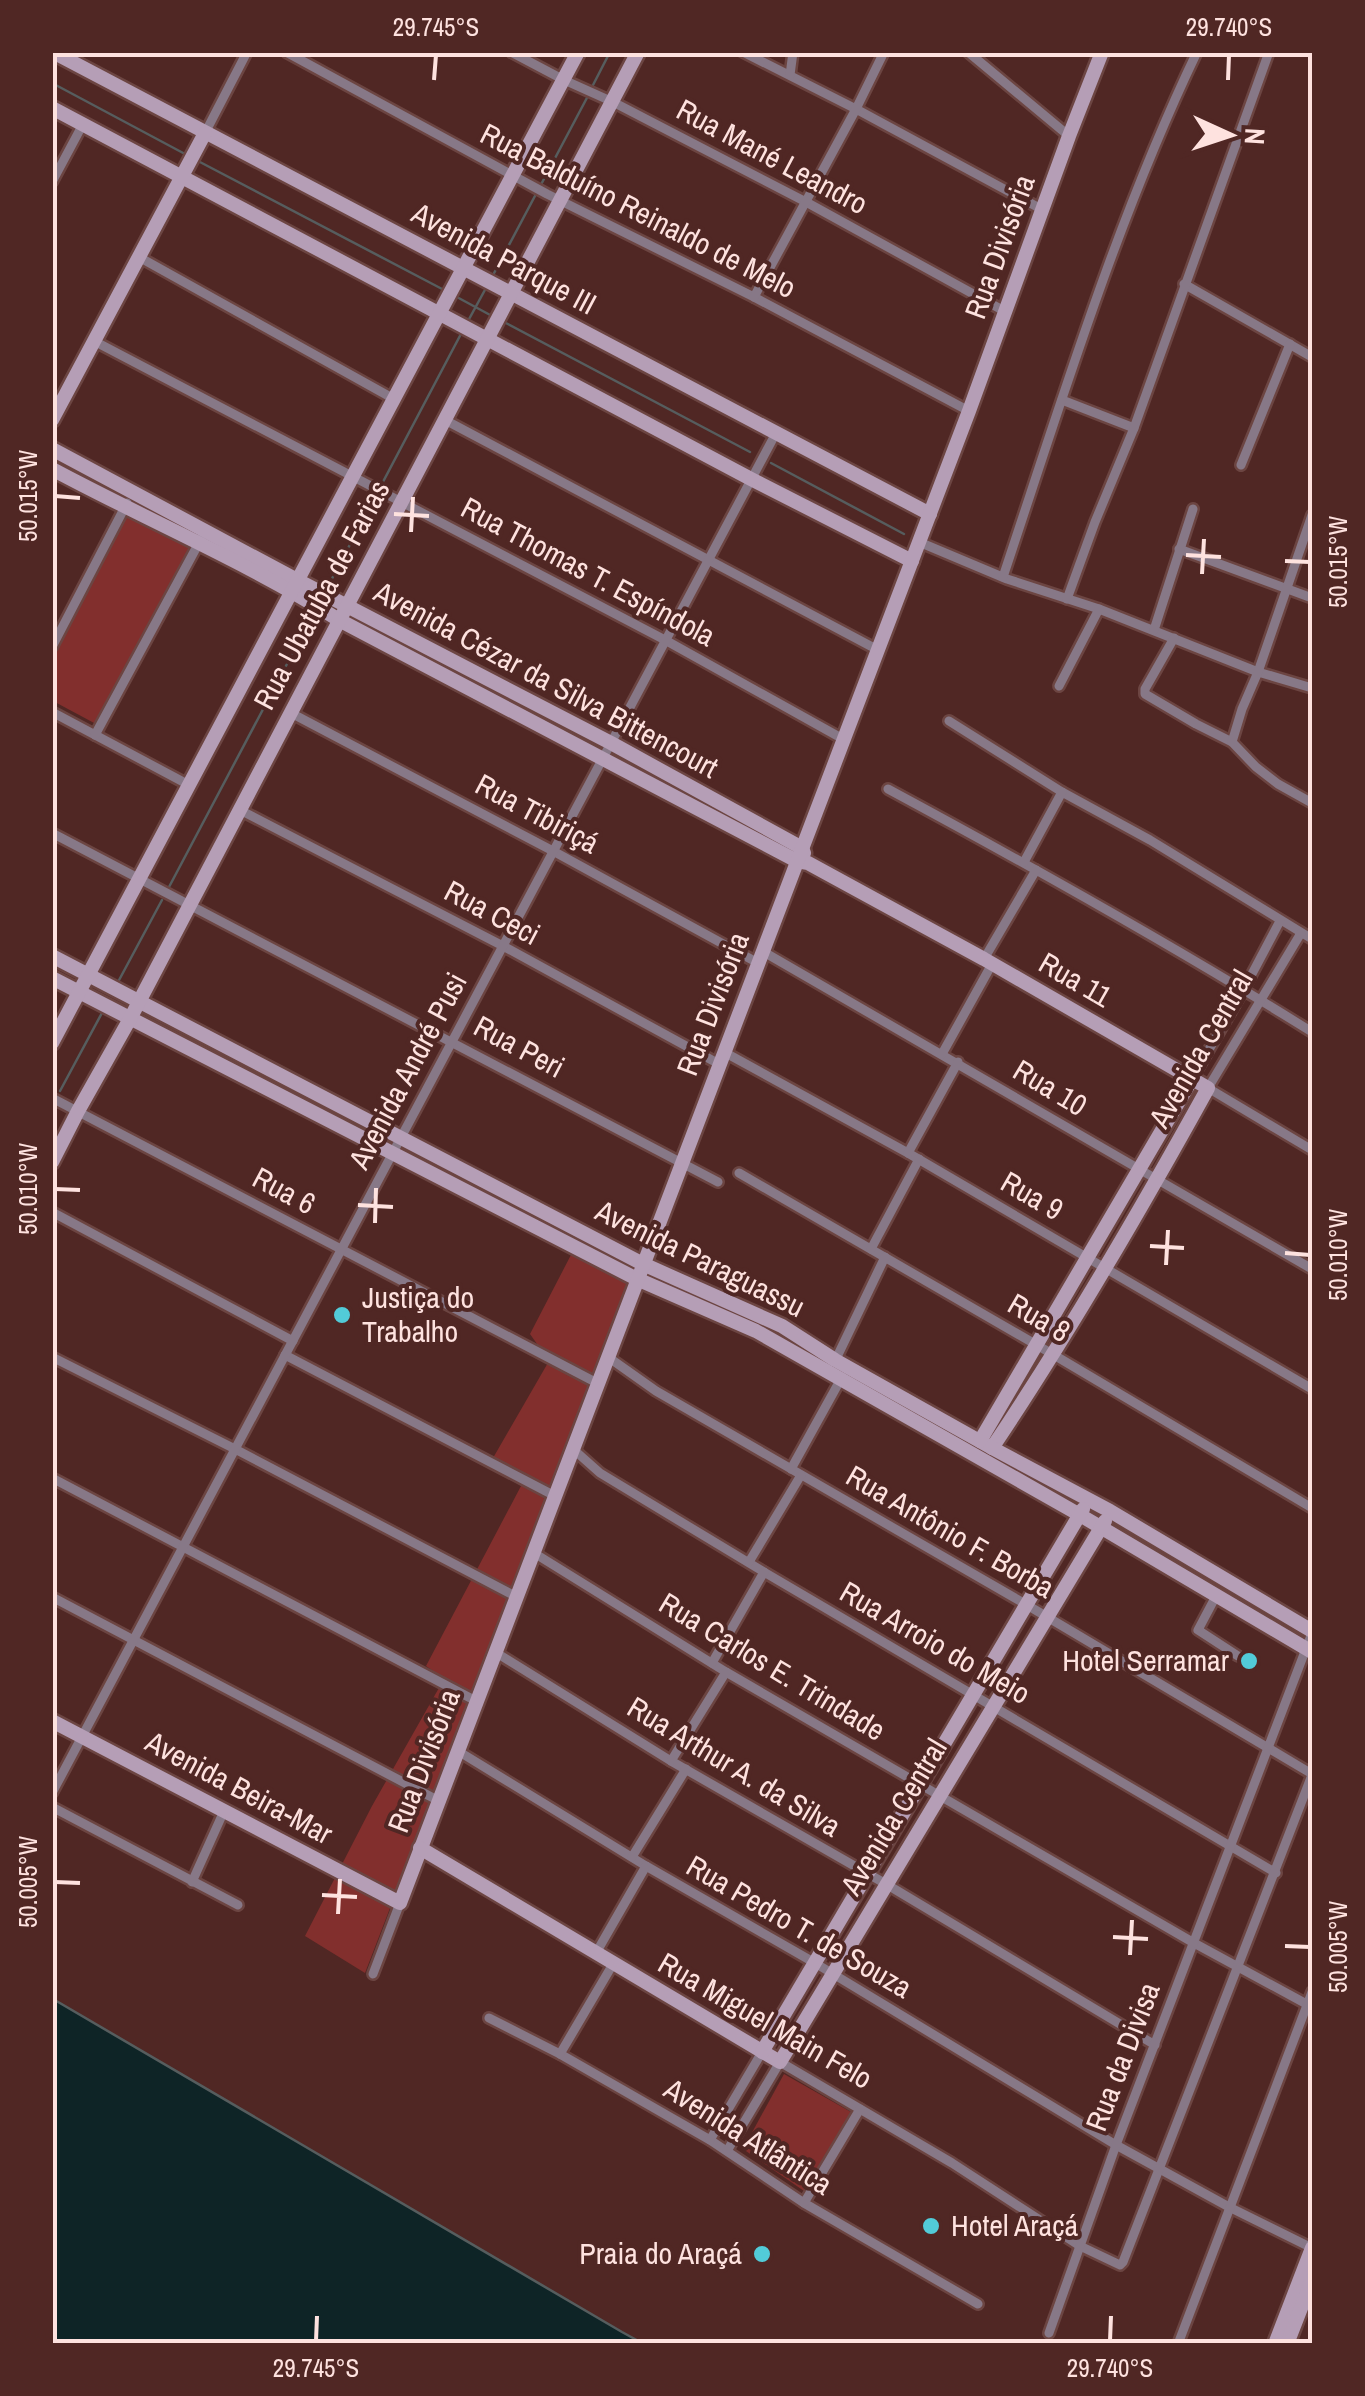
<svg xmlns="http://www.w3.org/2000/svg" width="1365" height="2396" font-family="'Archivo Narrow',sans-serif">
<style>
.green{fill:#822f2d}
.water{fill:#0e2426;stroke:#565d5e;stroke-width:2.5}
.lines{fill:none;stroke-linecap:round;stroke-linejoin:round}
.stream{stroke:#565d5e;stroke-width:2.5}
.street-casing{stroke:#6c4542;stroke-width:14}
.secondary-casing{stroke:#6c4542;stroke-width:19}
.street{stroke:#877887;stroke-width:9}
.secondary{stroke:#b59eb6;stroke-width:14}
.ticks{fill:none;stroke:#fee2df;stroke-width:4}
.poi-dot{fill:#52cbd8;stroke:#502724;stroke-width:4}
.labels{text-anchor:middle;stroke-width:8;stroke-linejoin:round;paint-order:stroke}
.street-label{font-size:30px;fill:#fee2df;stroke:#502724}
.poi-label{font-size:30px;fill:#fee2df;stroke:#502724;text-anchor:start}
.neatline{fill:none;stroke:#fee2df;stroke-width:4}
.ticks-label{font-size:25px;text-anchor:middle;fill:#fee2df}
</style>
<rect width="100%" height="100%" fill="#502724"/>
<g class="green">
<path d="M129,513l63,33 -96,178 -43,-23 -1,-44z"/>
<path d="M573,1251l59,29 -267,693 -60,-37 67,-130 72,-127 -18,-13 95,-180 -28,-28 56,-97 -19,-27z"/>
<path d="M784,2074l67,38 -47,79 -61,-42z"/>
</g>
<path class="water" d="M53,1999l569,333 20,11h-589z"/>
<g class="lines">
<g class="stream">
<path d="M52,83l133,71"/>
<path d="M592,87l18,-35"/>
<path d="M198,161l246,129"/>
<path d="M492,277l97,-183"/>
<path d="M455,296l37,20"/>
<path d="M468,321l18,-33"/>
<path d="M504,322l246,130"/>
<path d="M771,463l133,71"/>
<path d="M326,590l136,-258"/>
<path d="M169,887l146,-276"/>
<path d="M118,982l44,-82"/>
<path d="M60,1091l43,-80"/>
</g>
<defs>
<g id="street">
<path d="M286,52l261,142 207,103 215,114"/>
<path d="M511,52l53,28 49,22 193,100 200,110"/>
<path d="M743,52l113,57 187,101"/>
<path d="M968,52l101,84"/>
<path d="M790,75l3,-23"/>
<path d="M205,133l42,-81"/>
<path d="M52,182l31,-58"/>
<path d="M139,257l255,142"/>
<path d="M1184,284l128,73"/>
<path d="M754,297l102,-188 28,-57"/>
<path d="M94,341l571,299 178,99"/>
<path d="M1062,400l72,28"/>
<path d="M445,420l433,230"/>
<path d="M1241,465l49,-121"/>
<path d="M919,542l88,37 92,30 159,63 54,16"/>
<path d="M1179,549l133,49"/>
<path d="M1003,577c59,-177 113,-356 194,-525"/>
<path d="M1067,599l28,-77 39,-94 135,-376"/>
<path d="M1154,630l39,-121"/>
<path d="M1174,638l-29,51v5l51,30 36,18 24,25 22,17 34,19"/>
<path d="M52,647l75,-144"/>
<path d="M1059,686l40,-77"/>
<path d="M52,712l137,73"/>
<path d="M291,713l262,138 205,112"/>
<path d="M949,721l113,71 88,48 162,99"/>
<path d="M95,735l106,-196"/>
<path d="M1232,742l10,-33 16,-37 54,-157"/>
<path d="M888,789c143,77 286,157 424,243"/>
<path d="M240,810l263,136 216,118"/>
<path d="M52,833l666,349"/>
<path d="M1024,862l38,-70"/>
<path d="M1301,933l-93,155 104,62"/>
<path d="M762,951l550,318"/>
<path d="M984,959l52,-89"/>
<path d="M724,1052l184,101 404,236"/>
<path d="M942,1054l50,-90"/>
<path d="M1192,1079l52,-90 36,-68"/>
<path d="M52,1098l547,286"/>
<path d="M908,1153l50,-91"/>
<path d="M739,1173l315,182 258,153"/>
<path d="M52,1212l241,129"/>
<path d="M871,1249l48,-90"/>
<path d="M285,1355l270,141"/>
<path d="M52,1357l183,92 282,148"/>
<path d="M608,1357l48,34 371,214 285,169"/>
<path d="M835,1361l50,-104"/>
<path d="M573,1449l27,24 164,99 512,301"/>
<path d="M791,1469l51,-92"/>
<path d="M52,1478l424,223"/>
<path d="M534,1553l192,119 468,271 118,64"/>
<path d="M749,1562l52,-87"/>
<path d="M1216,1596l-18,34 40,26"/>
<path d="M52,1597l387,204"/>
<path d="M495,1652l176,109 215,123 269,161"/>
<path d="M712,1663l52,-91"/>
<path d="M458,1751l188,115 169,97 301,182 113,62 83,41"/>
<path d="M671,1761l55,-89"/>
<path d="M52,1793l724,-1360"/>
<path d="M52,1807l186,98"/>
<path d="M632,1857l54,-88"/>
<path d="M192,1882l32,-71"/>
<path d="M596,1953l50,-87"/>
<path d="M373,1974l27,-71"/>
<path d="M489,2018l71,36 150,86 94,63 174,101"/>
<path d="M560,2054l53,-90"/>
<path d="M710,2140l52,-88"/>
<path d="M727,2151l53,-89 172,101 128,83 40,19 3,-3 189,-487"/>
<path d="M804,2203l56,-94"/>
<path d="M1049,2333l67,-188 196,-512"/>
<path d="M1178,2344l134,-352"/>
</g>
<g id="secondary">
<path d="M53,52l877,462"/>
<path d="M52,108l699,371 161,82"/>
<path d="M52,420l153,-287"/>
<path d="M52,449l245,131 314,163 191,105 2,5"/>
<path d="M52,469c95,51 197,94 287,151l458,241 11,2 176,96 224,129c-68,123 -138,244 -216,360"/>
<path d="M52,956l591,308 139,62 53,34 157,88 118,63 202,120"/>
<path d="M52,978l585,301 119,52 324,184 232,137"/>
<path d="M52,1043l526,-991"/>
<path d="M52,1162l26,-51 53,-94 507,-965"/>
<path d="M980,1441l212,-362"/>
<path d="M52,1721l348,182 569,-1492 100,-275 33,-84"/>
<path d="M420,1848l360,214 325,-541"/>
<path d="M762,2052l321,-543"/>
<path d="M1275,2344l37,-96"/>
<path d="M1287,2344l25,-64"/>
</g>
</defs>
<use href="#street" class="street-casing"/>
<use href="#secondary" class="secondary-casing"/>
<use href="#street" class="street"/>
<use href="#secondary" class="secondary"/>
</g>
<path class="ticks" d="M434,80l2,-25M1228,80l1,-25M55,496l25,2M394,514l35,2M411,532l2,-35M1186,555l35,2M1285,561l25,1M1202,574l2,-35M55,1189l25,1M358,1205l35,2M375,1223l1,-35M1150,1246l34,2M1285,1253l25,2M1166,1265l2,-35M55,1882l25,1M322,1895l35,2M338,1914l2,-35M1113,1937l35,2M1285,1946l25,1M1130,1955l2,-35M316,2341l1,-25M1110,2341l1,-25"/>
<g class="poi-dot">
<circle cx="342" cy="1315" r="10"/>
<circle cx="1249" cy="1661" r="10"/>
<circle cx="931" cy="2226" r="10"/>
<circle cx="762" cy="2254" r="10"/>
</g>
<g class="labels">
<g class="street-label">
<text transform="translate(772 157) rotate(28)" y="10">Rua Mané Leandro</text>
<text transform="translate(638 211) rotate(27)" y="10">Rua Balduíno Reinaldo de Melo</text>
<text transform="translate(1000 247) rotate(-70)" y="10">Rua Divisória</text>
<text transform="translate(504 259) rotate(28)" y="10">Avenida Parque III</text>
<text transform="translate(588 572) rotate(28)" y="10">Rua Thomas T. Espíndola</text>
<text transform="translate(322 595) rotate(-62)" y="10">Rua Ubatuba de Farias</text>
<text transform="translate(546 680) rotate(28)" y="10">Avenida Cézar da Silva Bittencourt</text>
<text transform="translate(537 814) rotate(28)" y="10">Rua Tibiriçá</text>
<text transform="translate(492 913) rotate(28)" y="10">Rua Ceci</text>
<text transform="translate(1075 980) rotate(30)" y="10">Rua 11</text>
<text transform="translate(713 1004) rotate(-69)" y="10">Rua Divisória</text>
<text transform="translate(519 1047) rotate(28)" y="10">Rua Peri</text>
<text transform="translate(1201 1049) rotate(-60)" y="10">Avenida Central</text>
<text transform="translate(408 1071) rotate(-62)" y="10">Avenida André Pusi</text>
<text transform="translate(1050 1088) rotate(31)" y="10">Rua 10</text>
<text transform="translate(284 1191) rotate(28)" y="10">Rua 6</text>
<text transform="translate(1032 1196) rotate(30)" y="10">Rua 9</text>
<text transform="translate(700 1259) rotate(26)" y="10">Avenida Paraguassu</text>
<text transform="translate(1039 1318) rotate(30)" y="10">Rua 8</text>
<text transform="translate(950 1532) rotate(30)" y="10">Rua Antônio F. Borba</text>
<text transform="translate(935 1643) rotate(30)" y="10">Rua Arroio do Meio</text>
<text transform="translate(772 1667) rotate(31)" y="10">Rua Carlos E. Trindade</text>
<text transform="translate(424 1761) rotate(-69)" y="10">Rua Divisória</text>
<text transform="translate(734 1767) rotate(31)" y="10">Rua Arthur A. da Silva</text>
<text transform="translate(239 1788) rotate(28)" y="10">Avenida Beira-Mar</text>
<text transform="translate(894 1817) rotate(-59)" y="10">Avenida Central</text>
<text transform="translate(799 1927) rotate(30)" y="10">Rua Pedro T. de Souza</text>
<text transform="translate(765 2021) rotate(30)" y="10">Rua Miguel Main Felo</text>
<text transform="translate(1123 2057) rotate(-69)" y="10">Rua da Divisa</text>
<text transform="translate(748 2137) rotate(32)" y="10">Avenida Atlântica</text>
</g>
<g class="poi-label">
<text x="362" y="1308">Justiça do<tspan x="362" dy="34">Trabalho</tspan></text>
<text x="1229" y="1671" text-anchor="end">Hotel Serramar</text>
<text x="951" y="2236">Hotel Araçá</text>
<text x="742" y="2264" text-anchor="end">Praia do Araçá</text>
</g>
</g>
<rect width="1365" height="2396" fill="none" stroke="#502724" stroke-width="110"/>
<g transform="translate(1230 135) rotate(93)" stroke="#502724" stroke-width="8" paint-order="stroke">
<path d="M0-8L18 38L0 25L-18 38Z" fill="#fee2df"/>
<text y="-15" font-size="28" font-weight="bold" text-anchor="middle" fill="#fee2df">N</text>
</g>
<rect x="55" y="55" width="1255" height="2286" class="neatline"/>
<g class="ticks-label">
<text x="436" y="36">29.745°S</text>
<text x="1229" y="36">29.740°S</text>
<text transform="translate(28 496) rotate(-90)" y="9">50.015°W</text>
<text transform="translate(1338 562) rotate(-90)" y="9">50.015°W</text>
<text transform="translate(28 1189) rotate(-90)" y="9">50.010°W</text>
<text transform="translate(1338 1255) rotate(-90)" y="9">50.010°W</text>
<text transform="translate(28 1882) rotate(-90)" y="9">50.005°W</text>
<text transform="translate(1338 1947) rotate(-90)" y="9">50.005°W</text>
<text x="316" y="2377">29.745°S</text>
<text x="1110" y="2377">29.740°S</text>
</g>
</svg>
